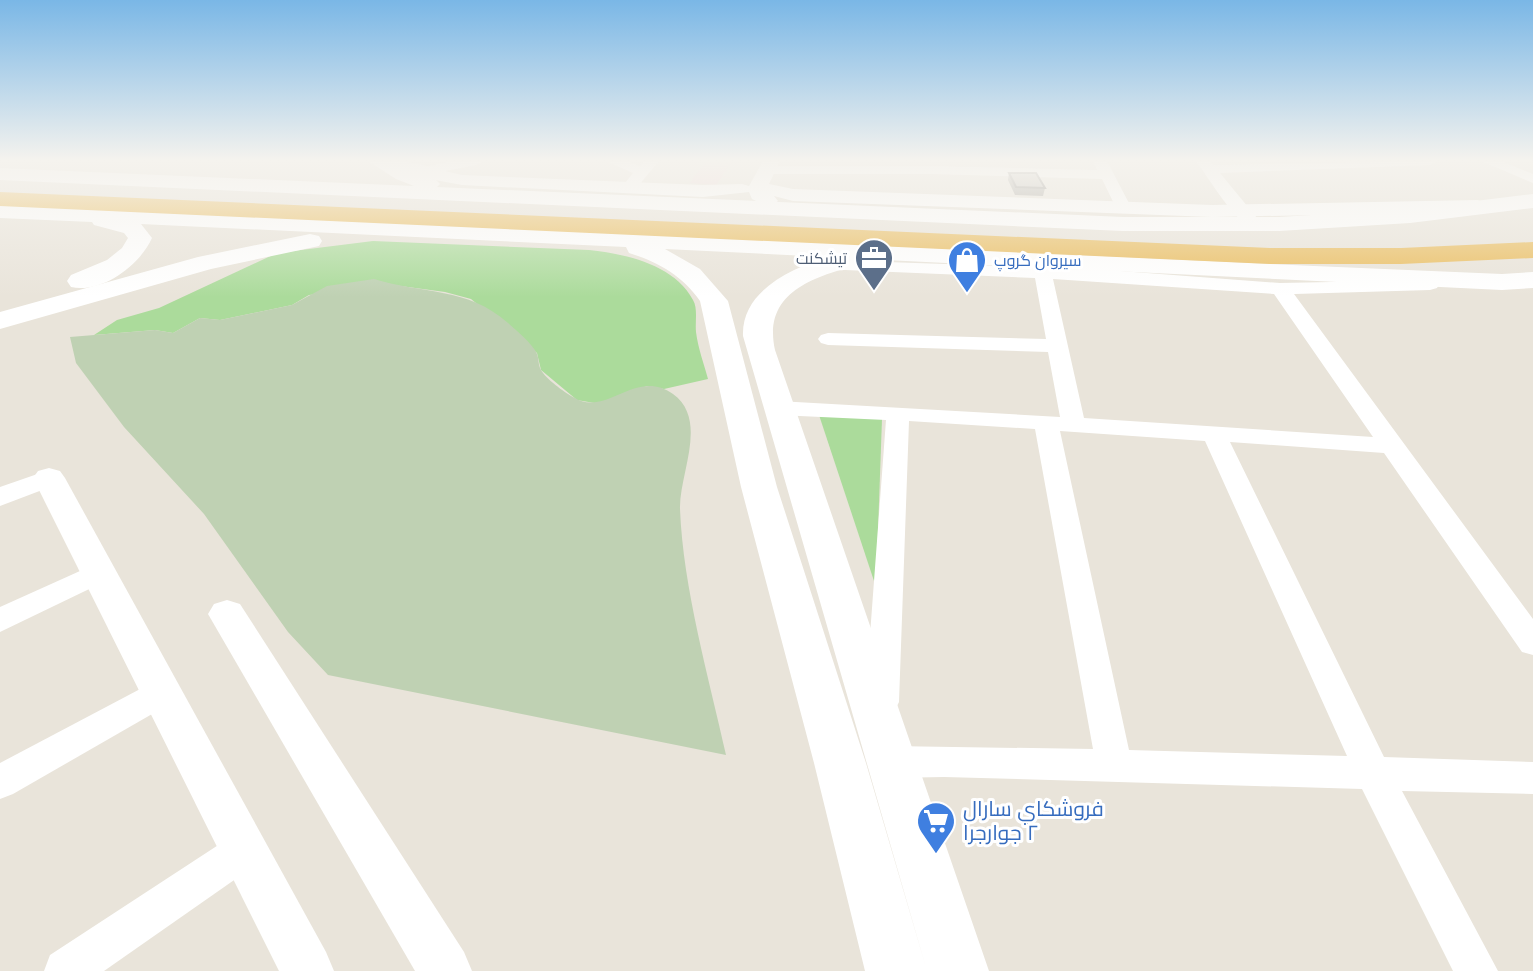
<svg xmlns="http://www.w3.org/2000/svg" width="1533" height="971" font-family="'Varela Round',Cairo,sans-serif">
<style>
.medical{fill:#efd9d8}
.green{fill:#abdb9b}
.cemetery{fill:#bfd1b3}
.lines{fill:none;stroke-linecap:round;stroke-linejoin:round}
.minor{fill:#fff;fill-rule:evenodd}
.tertiary{fill:#fff;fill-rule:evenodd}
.secondary{fill:#fff;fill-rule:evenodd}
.trunk{fill:#eabe61;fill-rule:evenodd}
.wall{fill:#a6a39d}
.building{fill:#c1bdb7;stroke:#878480;stroke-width:2}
.labels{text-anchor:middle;stroke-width:6;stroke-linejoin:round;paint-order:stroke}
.far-service-label{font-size:16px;fill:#4e5e75;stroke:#fff;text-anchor:end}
.far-shop-label{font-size:16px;fill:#366cbe;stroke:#fff;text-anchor:start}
.near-shop-label{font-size:21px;fill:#366cbe;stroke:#fff;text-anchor:start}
</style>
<rect width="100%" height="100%" fill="#e9e4da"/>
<path class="medical" d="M706,161h27l-11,15 12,2 -12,-1 -6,8 -26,-2 5,-8 -12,-1 13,1z"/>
<g class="green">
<path d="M373,241l216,9c36,4 85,14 104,50 5,8 2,22 3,32 2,16 8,32 12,47l-44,10 -17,-3 -47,18 -23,-4 -36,-30 -4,-17 -66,-54 -26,-7 -52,-7 -84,10 -17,10 -72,15 -20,-2 -27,15 -18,-3 -61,5 23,-15 42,-12 118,-55z"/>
<path d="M819,415l63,4 -6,168z"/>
</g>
<path class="cemetery" d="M374,279c48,15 94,8 134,44 9,8 24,20 29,31 2,5 1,11 4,16 5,9 23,22 32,27 33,22 62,-30 100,-3 36,26 6,80 7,115 3,79 29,169 46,246l-398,-80 -40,-43 -84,-118 -80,-87 -48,-64 -6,-26 85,-7 18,3 27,-15 20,2 72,-15 35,-19z"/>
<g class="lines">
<g class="minor">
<path d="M453,161h30l-7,4 -56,11 -7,-4 2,-3z"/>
<path d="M606,161h21l13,5 4,-5h15l-25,30 -5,2 -8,-5 12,-15z"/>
<path d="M1093,161h14l25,48 -2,3h-12l-16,-33 -170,-5h-164l-7,-4 7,-4h164l165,4z"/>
<path d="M1196,161h15l2,4 224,-4 -7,4 -210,8 42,51 -8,5c-18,-5 -46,-52 -58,-68z"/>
<path d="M1481,161h20l32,13v9z"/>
<path d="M827,260l267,9 186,14 157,-3 2,4 -2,4 -7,2 -136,4 239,325v36l-11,-3 -138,-199 -154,-11 154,315 149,5v32l-131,-3 96,180h-45l-91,-182 -418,-12 -54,1 -13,-5 -5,-11 5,-11 13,-5 203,3 -58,-320 -126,-8 -10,281 -5,10 -12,4 -12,-4 -5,-10 21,-282 -108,-5 -8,-2 -4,-5 4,-5 8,-2 282,16 -12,-65 -220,-7 -7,-2 -3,-4 3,-4 7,-2 218,6 -11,-61 -214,-9 -3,-4 3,-4zM1053,279l221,15 99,143 -289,-19zM1060,431l145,10 142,315 -218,-6z"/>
<path d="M49,470l9,2 4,6 -4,6 -58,22v-19z"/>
<path d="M100,562l10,3 5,7 -5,7 -110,53v-25z"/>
<path d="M161,678l12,4 5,10 -5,10 -160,92 -13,5v-36z"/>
<path d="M243,832l14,6 6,13 -6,13 -153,107h-60l6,-16 179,-117z"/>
</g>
<g class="tertiary">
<path d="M393,161c23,0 45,9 69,14l241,10 39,-1 7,2 14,-25h17l-11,23 24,5 419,16 266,-5 10,6 -10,6 -266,5 -419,-16 -19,-5 4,5 -9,6 -17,-8 -3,-7 -46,5 -241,-12 -48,-9z"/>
<path d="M49,468l11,3 5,7 261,474 8,19h-55l-246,-493 5,-7z"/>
<path d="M227,600l13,4 224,348 8,19h-57l-207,-357 6,-10z"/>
</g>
<g class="secondary">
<path d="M368,161h25l43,19 4,4 -3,3 686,30h156l131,-8 123,-15v14l-123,15 -131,8h-156l-1123,-51v-12l414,18 -18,-7z"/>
<path d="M0,204l1314,62 188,8 31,-2v16l-31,2 -637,-31 -3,5c-46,12 -100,27 -87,86l214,621h-62l-184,-635c-2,-45 49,-68 85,-79l-163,-8 35,20 28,32 49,186 89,276 61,208h-62l-51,-208 -73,-276 -41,-186c-17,-25 -42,-39 -71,-48l-3,-6 -485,-23 11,14c-12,27 -50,56 -81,49l-4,-6 4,-6 36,-15 15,-12 6,-10 -4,-5 -30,-8 -2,-3 -92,-4z"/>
<path d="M310,234l9,2 3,5 -3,5 -108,23 -211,60v-17l198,-55z"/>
</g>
<path class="trunk" d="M0,192l1270,56h131l132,-6v16l-132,6h-131l-1270,-58z"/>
</g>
<path class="wall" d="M1009,173l36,15 -2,8 -28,-1 -7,-15z"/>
<path class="building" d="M1009,173h27l9,15 -29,-1z"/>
<linearGradient id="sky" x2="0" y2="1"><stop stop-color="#7ab7e6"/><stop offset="0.54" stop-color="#f5f3ee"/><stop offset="1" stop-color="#f5f3ee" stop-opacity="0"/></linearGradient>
<rect width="1533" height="297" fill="url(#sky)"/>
<defs>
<symbol id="office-pin" viewBox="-11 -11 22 30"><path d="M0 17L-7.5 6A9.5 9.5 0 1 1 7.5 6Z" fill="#5c6f8a" stroke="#fff"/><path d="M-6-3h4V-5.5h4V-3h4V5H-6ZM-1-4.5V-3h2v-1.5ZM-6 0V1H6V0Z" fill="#fff"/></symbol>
<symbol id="shop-pin" viewBox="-11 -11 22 30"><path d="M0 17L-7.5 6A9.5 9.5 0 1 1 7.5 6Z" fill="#3f7fe0" stroke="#fff"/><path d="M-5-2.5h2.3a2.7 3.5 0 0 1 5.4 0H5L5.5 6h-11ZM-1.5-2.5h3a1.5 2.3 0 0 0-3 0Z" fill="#fff"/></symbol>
<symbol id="supermarket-pin" viewBox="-11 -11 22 30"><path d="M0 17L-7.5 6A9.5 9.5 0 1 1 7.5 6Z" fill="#3f7fe0" stroke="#fff"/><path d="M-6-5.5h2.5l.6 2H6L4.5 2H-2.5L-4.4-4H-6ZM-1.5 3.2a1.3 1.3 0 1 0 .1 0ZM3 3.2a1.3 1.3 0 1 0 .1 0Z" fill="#fff"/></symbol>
</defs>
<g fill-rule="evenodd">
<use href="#office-pin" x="852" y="236" width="44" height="60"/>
<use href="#shop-pin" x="945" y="238" width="44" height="60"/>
<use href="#supermarket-pin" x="914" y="799" width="44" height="60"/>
</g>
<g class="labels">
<g class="far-service-label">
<text x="847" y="264">تيشكنت</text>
</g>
<g class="far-shop-label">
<text x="994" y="266">سیروان گروپ</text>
</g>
<g class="near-shop-label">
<text x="963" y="816">فروشكاي سارال<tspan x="963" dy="24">٢ جوارجرا</tspan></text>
</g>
</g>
</svg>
